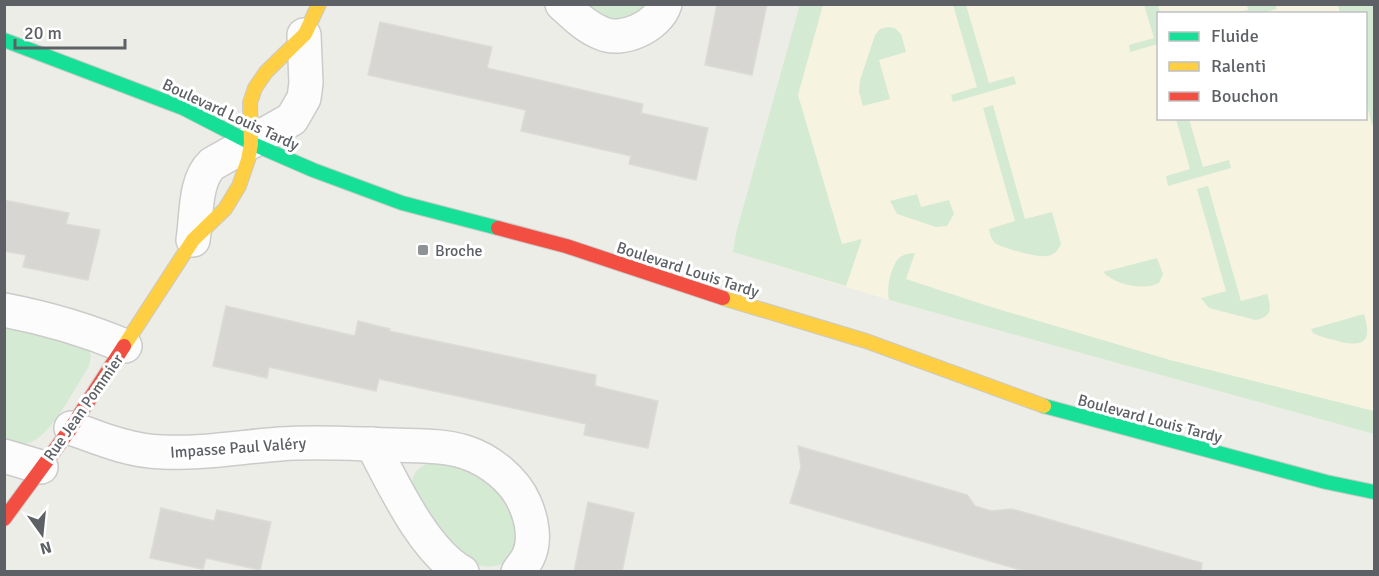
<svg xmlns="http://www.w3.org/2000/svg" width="1379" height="576" font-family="Signika,sans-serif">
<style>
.commercial{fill:#f7f3e1;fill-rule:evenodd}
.green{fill:#d5ead3}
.building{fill:#d7d6d3;stroke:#dcdbd7;stroke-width:1.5}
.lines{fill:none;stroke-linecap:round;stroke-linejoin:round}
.street-casing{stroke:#cbcbca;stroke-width:36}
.fast-casing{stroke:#c9cac8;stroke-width:16}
.slow-casing{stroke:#c9cac8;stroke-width:16}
.jam-casing{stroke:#c9cac8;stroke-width:16}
.street{stroke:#fcfcfc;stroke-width:33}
.fast{stroke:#16e098;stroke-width:14}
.slow{stroke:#ffcf43;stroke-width:14}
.jam{stroke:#f24e42;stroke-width:14}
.poi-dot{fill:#8f9294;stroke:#fff;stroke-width:2}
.labels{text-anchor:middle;stroke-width:6;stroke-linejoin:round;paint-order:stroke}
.street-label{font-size:16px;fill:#5d6166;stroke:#fff}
.poi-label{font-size:16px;fill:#5d6166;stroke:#fff;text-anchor:start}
</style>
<rect width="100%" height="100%" fill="#edede8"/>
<path class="commercial" d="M800,5h574v429l-485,-134 -156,-48 3,-19zM1158,14h208v104h-208z"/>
<g class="green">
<path d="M800,4l23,1 -25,90 44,149 20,-5 -16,47 -113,-34 3,-19z"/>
<path d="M591,5h61l-21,18 -36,-4z"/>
<path d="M953,5h13l23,78 25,-7 2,8 -63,18 -2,-7 26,-8z"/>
<path d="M1144,5h14l2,8 -2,1v30l-28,8 -1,-7 25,-7z"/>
<path d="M1247,5h28l2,4 -15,4h-30l16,-3z"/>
<path d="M1344,5h30v119l-2,1 -6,-23v-88l-26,-1 -2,-7z"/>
<path d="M888,27l7,1 6,6 5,18 -27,8 11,39 -27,7 -4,-14 1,-12 15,-45 5,-6z"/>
<path d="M993,105l32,114 27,-7 9,32c-3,6 -6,11 -14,12 -8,2 -46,-8 -52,-13 -4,-4 -5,-9 -6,-14l26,-8 -32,-113z"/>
<path d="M1176,119h13l14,48 26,-7 2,8 -63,18 -2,-10 24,-7z"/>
<path d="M1208,186l33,115 26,-7c5,14 5,24 -12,26l-46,-12 -8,-10 25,-7 -29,-102z"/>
<path d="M917,194l4,13 28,-7 5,14 -7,12 -11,1 -39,-13 -7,-13z"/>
<path d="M915,253l-9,26 82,27 182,54 204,51v23l-485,-134c-3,-12 2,-35 11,-43 5,-3 10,-4 15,-4z"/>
<path d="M1157,258l6,16 -4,9c-15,8 -44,2 -56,-11z"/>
<path d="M1364,314c7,23 4,34 -23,28 -9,-3 -19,-4 -28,-9l-2,-4z"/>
<path d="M5,319l83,27 3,10 -2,10c-12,18 -39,73 -61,77 -7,2 -16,0 -23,-2z"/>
<path d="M432,461l47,10 40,44c-1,11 0,22 -2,33 -1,6 -9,13 -14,16 -37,12 -59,-23 -76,-49 -6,-10 -19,-23 -14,-37 3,-10 11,-13 19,-17z"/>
</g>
<g class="building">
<path d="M717,4h50l-15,71 -47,-10z"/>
<path d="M380,22l112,25 -5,21 156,36 -2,9 67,15 -12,52 -67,-16 2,-8 -110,-25 5,-21 -158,-35z"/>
<path d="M4,200l65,13 -3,11 34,6 -12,50 -65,-13 3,-12 -22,-4z"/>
<path d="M226,306l129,30 3,-15 32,8 -1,2 207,44 -1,11 63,15 -10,47 -64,-13 2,-11 -207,-45 -3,12 -107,-24 -2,11 -54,-12z"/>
<path d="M798,446l169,49 8,11 16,5 21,-2 190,54 -1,9h-173l-238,-69 11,-36z"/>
<path d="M588,502l46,11 -12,59h-48z"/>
<path d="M161,508l53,13 3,-11 54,12 -11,48 -54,-12 -3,11 -53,-11z"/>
</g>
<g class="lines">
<defs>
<g id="street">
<path d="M562,4c12,11 24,23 39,29 20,10 57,-6 64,-29"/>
<path d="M193,240c4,-24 1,-59 19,-76l80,-45 12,-21 2,-15 -2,-48"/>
<path d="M4,310c42,8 83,20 121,36"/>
<path d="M71,428c30,11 59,23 91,24 40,2 78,-5 118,-8 38,-3 75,0 113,1 24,1 50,0 72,7 25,8 50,28 60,52 7,16 11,37 3,53 -2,5 -7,10 -10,15"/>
<path d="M372,444c21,39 51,106 90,128"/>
<path d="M4,456l37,11"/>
</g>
<g id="fast">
<path d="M4,40l179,68 68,35 62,27 89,33 96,25"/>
<path d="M1044,406l282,76 48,10"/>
</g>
<g id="slow">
<path d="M723,298l143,43 178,65"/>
<path d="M124,346l69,-106 32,-31 14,-23 9,-26 3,-16 -1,-41 5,-15 11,-16 39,-38 14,-30"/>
</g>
<g id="jam">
<path d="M498,228l68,18 157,52"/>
<path d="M4,519l67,-91 53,-82"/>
</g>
</defs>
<use href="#street" class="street-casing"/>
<use href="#fast" class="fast-casing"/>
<use href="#slow" class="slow-casing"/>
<use href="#jam" class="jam-casing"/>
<use href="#street" class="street"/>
<use href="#fast" class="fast"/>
<use href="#slow" class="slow"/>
<use href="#jam" class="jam"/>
</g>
<rect class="poi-dot" x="417" y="244" width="12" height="12" rx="3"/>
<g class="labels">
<g class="street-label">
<text transform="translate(231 114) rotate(25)" y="6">Boulevard Louis Tardy</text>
<text transform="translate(688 269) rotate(18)" y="6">Boulevard Louis Tardy</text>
<text transform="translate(83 407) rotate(-55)" y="6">Rue Jean Pommier</text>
<text transform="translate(1150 418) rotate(15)" y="6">Boulevard Louis Tardy</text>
<text transform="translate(238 447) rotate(-4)" y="6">Impasse Paul Valéry</text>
</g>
<g class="poi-label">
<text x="435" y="256">Broche</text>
</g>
</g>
<rect width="1379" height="576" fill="none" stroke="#5d6166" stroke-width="12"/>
<rect x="1157" y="12" width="210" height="108" fill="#ffffff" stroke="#bec0c2" stroke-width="1.5"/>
<rect x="1169" y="32" width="30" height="9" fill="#16e098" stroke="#bec0c2" stroke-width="1.5"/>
<text x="1211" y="42" font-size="18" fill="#5d6166">Fluide</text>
<rect x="1169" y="62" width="30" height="9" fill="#ffcf43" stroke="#bec0c2" stroke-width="1.5"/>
<text x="1211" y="72" font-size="18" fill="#5d6166">Ralenti</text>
<rect x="1169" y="92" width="30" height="9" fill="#f24e42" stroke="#bec0c2" stroke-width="1.5"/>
<text x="1211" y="102" font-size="18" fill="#5d6166">Bouchon</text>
<g transform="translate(42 534) rotate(165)" stroke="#ffffff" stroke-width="4.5" paint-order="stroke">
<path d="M0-4.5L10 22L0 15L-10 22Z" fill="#5d6166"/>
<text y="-9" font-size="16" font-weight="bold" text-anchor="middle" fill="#5d6166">N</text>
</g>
<path d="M15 39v9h110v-9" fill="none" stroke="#5d6166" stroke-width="3"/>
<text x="24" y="39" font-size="18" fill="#5d6166" stroke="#ffffff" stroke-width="4.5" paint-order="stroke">20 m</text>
</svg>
